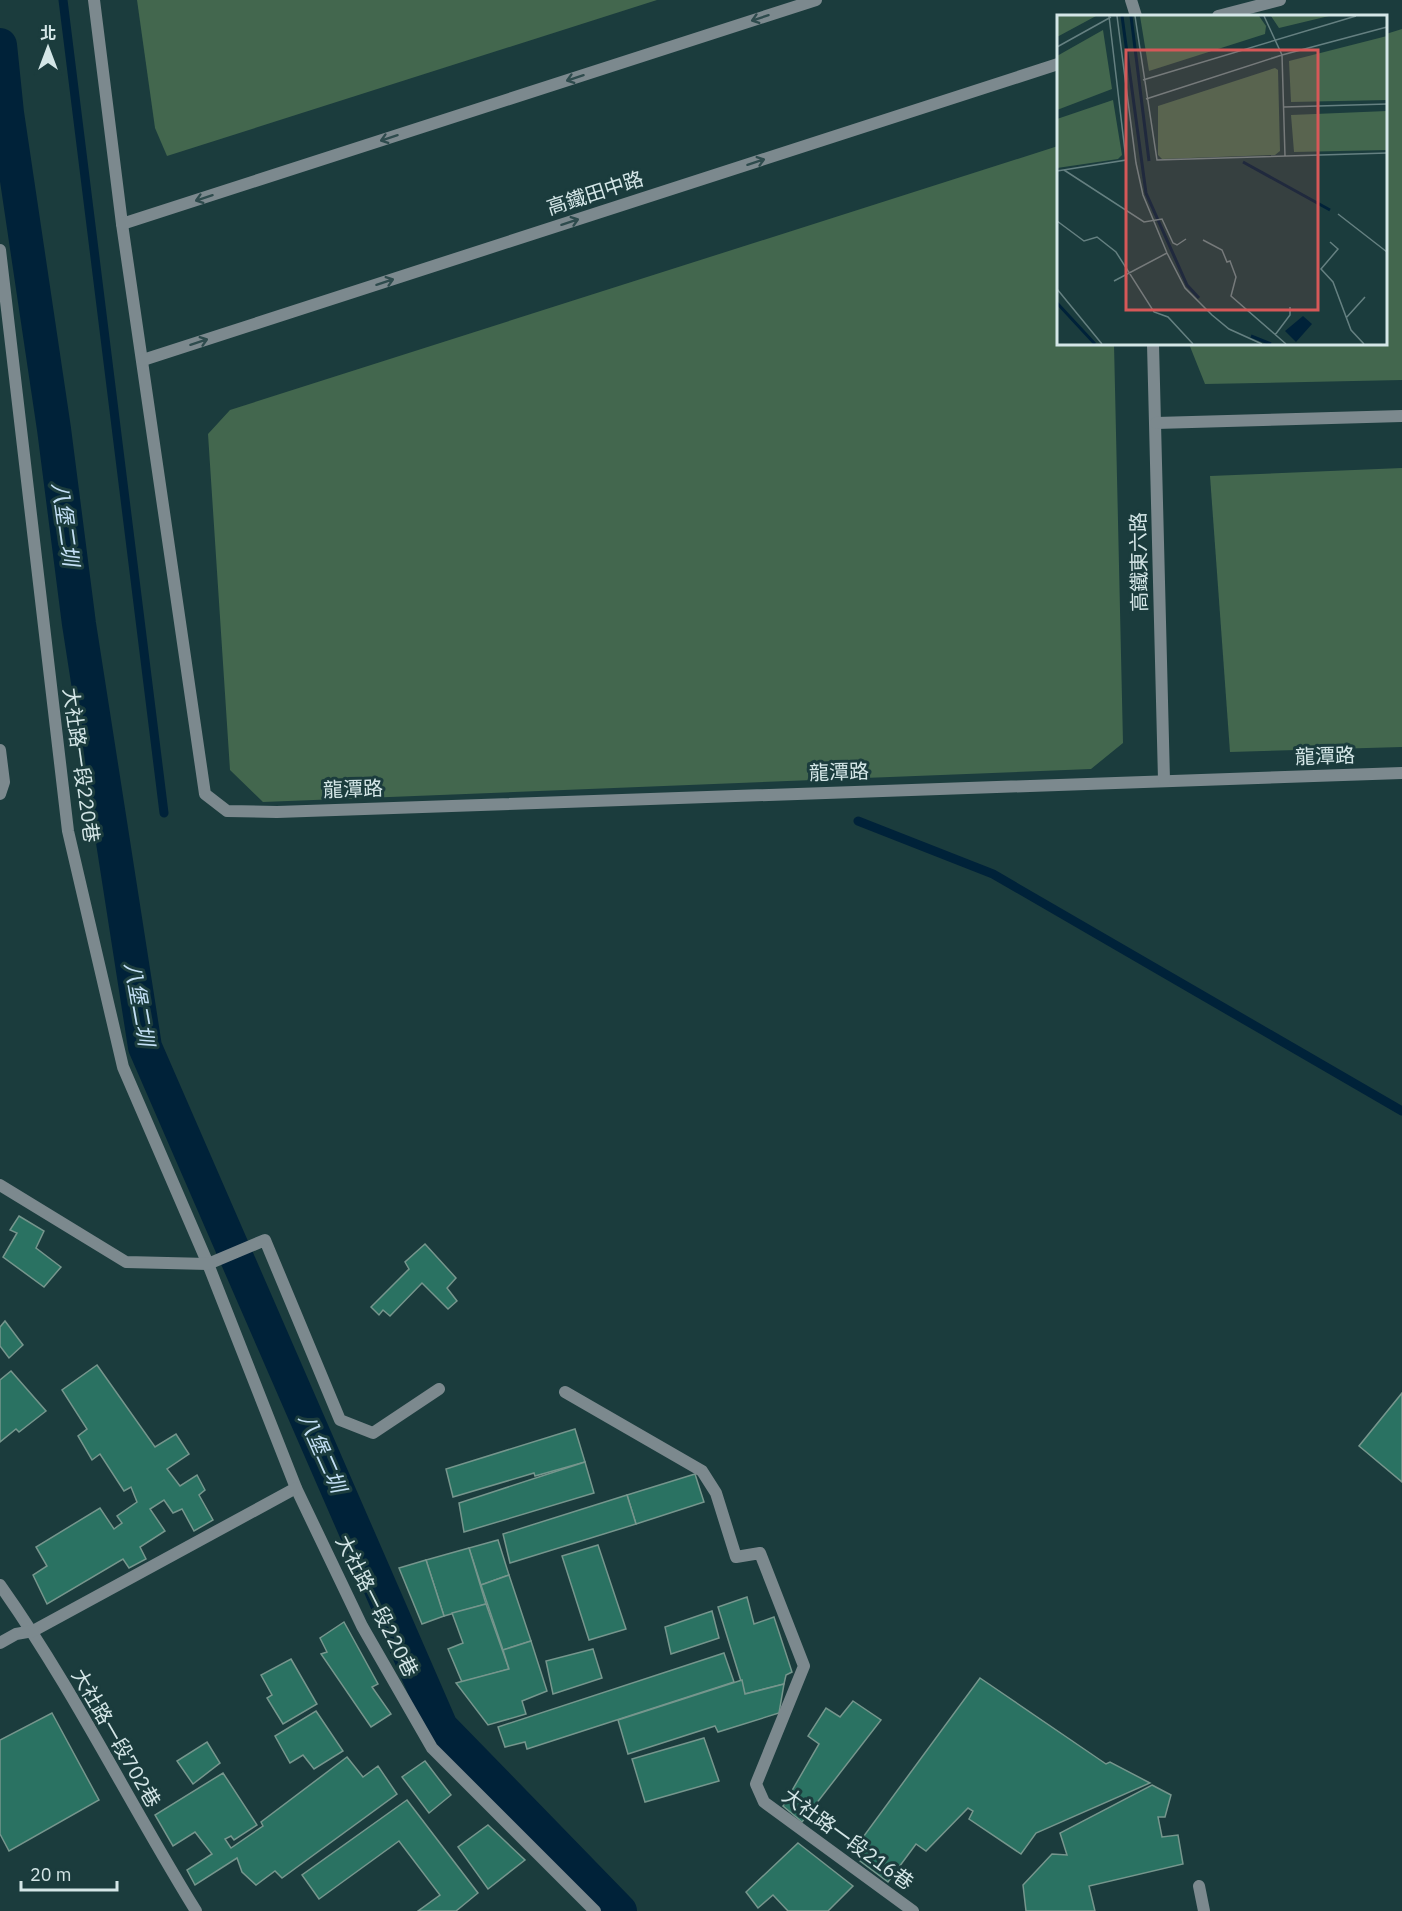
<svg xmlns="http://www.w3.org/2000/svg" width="1402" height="1911" font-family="'IBM Plex Sans','Noto Sans TC',sans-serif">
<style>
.green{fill:#43674e}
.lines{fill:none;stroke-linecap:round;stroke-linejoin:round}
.stream{stroke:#002239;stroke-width:9}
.canal{stroke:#002239;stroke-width:34}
.building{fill:#2a7262;stroke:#76968d;stroke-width:1.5}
.lane{stroke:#7c898e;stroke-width:12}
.street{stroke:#7c898e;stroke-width:12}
.oneway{stroke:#2e4b4d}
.labels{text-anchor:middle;stroke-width:6;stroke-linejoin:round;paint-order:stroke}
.street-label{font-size:20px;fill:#d4e6e7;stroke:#1b3c3d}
.water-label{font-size:21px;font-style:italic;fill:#c4e0f6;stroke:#1b3c3d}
.inset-river{fill:none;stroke:#002239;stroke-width:3}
.inset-road{fill:none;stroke:#658081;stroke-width:1.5}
.view{fill:#d65858;fill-opacity:0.15;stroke:#d65858;stroke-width:3}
.inset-edge{fill:none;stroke:#d4e6e7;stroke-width:3}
</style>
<rect width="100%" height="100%" fill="#1b3c3d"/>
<g class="green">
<path d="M137,0h520l-490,156 -12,-28z"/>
<path d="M1402,29v351l-197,4 -16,-40h197v-310z"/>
<path d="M1058,146v198h56l9,399 -32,26 -828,33 -33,-32 -22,-336 22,-24z"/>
<path d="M1402,468v279l-172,5 -20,-276z"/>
</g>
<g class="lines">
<g class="stream">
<path d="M63,0l101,813"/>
<path d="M858,821l135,53 409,237"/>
</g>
<path class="canal" d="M0,45l7,68 47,316 25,195 66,423 296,680 179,184"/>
</g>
<g class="building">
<path d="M19,1216l25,15 -8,17 25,19 -17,20 -41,-30 14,-24 -7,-3z"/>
<path d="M425,1244l31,34 -9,10 10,13 -9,8 -26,-26 -32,33 -7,-6 -4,5 -8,-8 38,-38 -4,-7z"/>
<path d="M5,1321l18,24 -14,13 -9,-12v-19z"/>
<path d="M97,1365l58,82 21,-13 13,20 -22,15 13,17 17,-11 8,15 -6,5 14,25 -19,11 -12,-22 -9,4 -9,-13 -14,9 15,22 -25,16 6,12 -17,9 -6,-9 -76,45 -14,-29 14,-9 -11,-19 64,-39 14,21 8,-6 -5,-7 20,-14 -6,-15 -7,4 -24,-37 -8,6 -14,-24 9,-7 -25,-39z"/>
<path d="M11,1371l35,40 -27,21 -3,-3 -16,13v-62z"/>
<path d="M1402,1393v89l-43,-36z"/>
<path d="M575,1429l10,33 -50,14 -1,-3 -81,24 -7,-28z"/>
<path d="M585,1462l9,31 -130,39 -5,-29z"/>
<path d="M695,1474l9,28 -68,22 -9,-29z"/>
<path d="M627,1495l9,29 -126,39 -7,-29z"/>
<path d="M498,1540l11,35 -28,10 -12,-37z"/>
<path d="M598,1545l28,84 -37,11 -27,-84z"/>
<path d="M469,1548l17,56 -42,12 -18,-56z"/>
<path d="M426,1560l18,56 -22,8 -23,-56z"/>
<path d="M509,1575l22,66 -28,9 -22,-65z"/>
<path d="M747,1597l7,27 20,-7 18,55 -6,3 -2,9 -39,10 -27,-87z"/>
<path d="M486,1604l23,65 -47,13 -14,-33 15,-6 -11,-30z"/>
<path d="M712,1611l7,27 -48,16 -6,-27z"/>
<path d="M344,1622l34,62 -6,3 19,27 -20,13 -50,-73 6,-2 -7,-14z"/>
<path d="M531,1641l16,50 -25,10 4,13 -38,11 -32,-42 53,-14 -6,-19z"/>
<path d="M593,1649l9,29 -49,16 -7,-33z"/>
<path d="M724,1653l10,29 -207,67 -2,-7 -20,5 -7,-20z"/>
<path d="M291,1659l26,45 -34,20 -16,-26 5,-3 -11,-20z"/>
<path d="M980,1678l126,86 4,-2 40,21 -114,50 -15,21 -52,-35 4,-8 -5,-3 -42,43 -10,-7 -28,38 -28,-21 4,-13 -6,-4z"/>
<path d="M742,1680l3,14 39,-10 -5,29 -61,19 -3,-6 -87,28 -10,-34z"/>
<path d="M853,1701l28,19 -79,102 -19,-16 36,-62 -11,-8 18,-28 14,9z"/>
<path d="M316,1711l27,40 -29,18 -11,-14 -13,8 -15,-27z"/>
<path d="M52,1713l47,87 -90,51 -9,-17v-94z"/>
<path d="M704,1738l15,43 -74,21 -13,-43z"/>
<path d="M207,1742l13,21 -27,21 -16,-23z"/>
<path d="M347,1757l16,20 15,-11 19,28 -115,84 -7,-7 -19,14 -14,-13 -5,-14 -42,27 -8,-15 25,-16 -17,-22 -22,14 -18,-31 68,-42 34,52 -23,15 -3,-4 -6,3 6,9 32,-22 -2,-4z"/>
<path d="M425,1761l26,34 -22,18 -27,-36z"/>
<path d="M1152,1785l19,10 -6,22h-7l4,20 16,-2 5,29 -94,22 6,25h-69l-3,-26 29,-31 15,1 -7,-22z"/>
<path d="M407,1800l71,93 -22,18h-38l22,-16 -41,-54 -80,58 -17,-24z"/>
<path d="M488,1825l37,35 -37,29 -30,-42z"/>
<path d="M798,1843l55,43 -25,25h-40l-15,-16 -15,13 -12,-16z"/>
</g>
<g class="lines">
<g class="lane">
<path d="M0,250l68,581 55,236 85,197 88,224 66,138 70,122 163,163"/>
<path d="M0,1185l126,77 82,2 57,-24 75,180 33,13 66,-44"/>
<path d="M565,1392l137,79 14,22 20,64 24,-4 44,113 -48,118 8,18 149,109"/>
<path d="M0,1585c73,103 129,218 196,326"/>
<path d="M0,1643l16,-9 17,-3 263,-143"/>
<path d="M1199,1886l5,25"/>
</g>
<g class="street">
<path d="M94,0l28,224 83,570 22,17 50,1 1125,-39"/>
<path d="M1131,0l5,16"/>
<path d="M1218,16l62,-16"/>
<path d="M122,224l694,-224"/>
<path d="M1153,344l11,436"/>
<path d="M143,360l915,-296"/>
<path d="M1156,423l246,-7"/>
<path d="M0,750l4,32 -4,12"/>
</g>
</g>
<defs><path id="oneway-shaft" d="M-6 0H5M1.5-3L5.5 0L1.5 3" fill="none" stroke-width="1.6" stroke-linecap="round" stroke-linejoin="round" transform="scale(1.5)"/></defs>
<g class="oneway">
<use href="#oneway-shaft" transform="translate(760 18) rotate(162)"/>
<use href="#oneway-shaft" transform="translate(575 78) rotate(162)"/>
<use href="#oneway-shaft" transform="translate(389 138) rotate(162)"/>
<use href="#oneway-shaft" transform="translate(756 162) rotate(-18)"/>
<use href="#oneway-shaft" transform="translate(204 198) rotate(162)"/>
<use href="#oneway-shaft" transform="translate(570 222) rotate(-18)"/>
<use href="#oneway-shaft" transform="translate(385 282) rotate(-18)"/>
<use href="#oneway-shaft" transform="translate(199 342) rotate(-18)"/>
</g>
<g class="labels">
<g class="street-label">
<text transform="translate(595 193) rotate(-18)" y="7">高鐵田中路</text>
<text transform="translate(1139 562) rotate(-91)" y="7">高鐵東六路</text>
<text transform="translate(1325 756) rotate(-2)" y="7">龍潭路</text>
<text transform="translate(81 765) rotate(82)" y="7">大社路一段220巷</text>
<text transform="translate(839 772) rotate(-2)" y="7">龍潭路</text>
<text transform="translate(353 789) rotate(-2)" y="7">龍潭路</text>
<text transform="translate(377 1606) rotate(63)" y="7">大社路一段220巷</text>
<text transform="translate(116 1738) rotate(60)" y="7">大社路一段702巷</text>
<text transform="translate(848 1839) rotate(36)" y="7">大社路一段216巷</text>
</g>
<g class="water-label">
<text transform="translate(65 524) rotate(82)" y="7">八堡二圳</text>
<text transform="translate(139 1004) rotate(80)" y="7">八堡二圳</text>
<text transform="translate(322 1453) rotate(66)" y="7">八堡二圳</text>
</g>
</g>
<g transform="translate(1057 15)">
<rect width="330" height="330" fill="#1b3c3d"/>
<path d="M0,1h39l-39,21zM83,1h119l7,10 -1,8 -116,37zM214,1h58l-50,12zM46,15l9,59 -55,21v-54zM330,21v64l-96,2 -2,-41zM218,53l3,2 2,81 -5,4 -113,4 -4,-4v-49zM56,85l9,55 -4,4 -61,9v-49zM330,96v39l-93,2 -3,-37z" fill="#43674e"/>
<path d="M246,301l9,8 -16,18 -11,-11z" fill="#002239"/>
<path class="inset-river" d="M65,1l24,177 41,92 12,13M74,1l18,145M186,147l87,48M0,288l38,41M194,321l20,8"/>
<path class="inset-road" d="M60,1l19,147 7,32 24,58 18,35 27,27 17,14 33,15M78,1l22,144 230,-7M207,1l18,39 3,101M0,32l54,-30M86,65l213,-64M89,84l136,-44 105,-28M227,92l103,-3M7,155l80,52 18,-3 11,24 4,2 9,-6M0,156l69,-11 -17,-144M281,199l49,38M0,206l27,20 13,-4 19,15 38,60 14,5 25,27M146,225l19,10 5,12 3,-1 6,16 -5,19 55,48M273,227l8,7 -17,20 12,13 18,48 13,14M57,266l53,-28M0,274l45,55M289,303l19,-21M218,320l15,-20v-8"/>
<path class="view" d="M69,35h192v260h-192z"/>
<rect width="330" height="330" class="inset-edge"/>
</g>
<g transform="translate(48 48)" stroke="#1b3c3d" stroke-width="4.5" paint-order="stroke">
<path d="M0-4.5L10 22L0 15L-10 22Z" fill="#d4e6e7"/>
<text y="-9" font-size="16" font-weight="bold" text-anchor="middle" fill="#d4e6e7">北</text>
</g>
<path d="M21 1881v9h96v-9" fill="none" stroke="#d4e6e7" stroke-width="3"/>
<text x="30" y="1881" font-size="18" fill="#d4e6e7" stroke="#1b3c3d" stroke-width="4.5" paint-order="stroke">20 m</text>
</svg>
